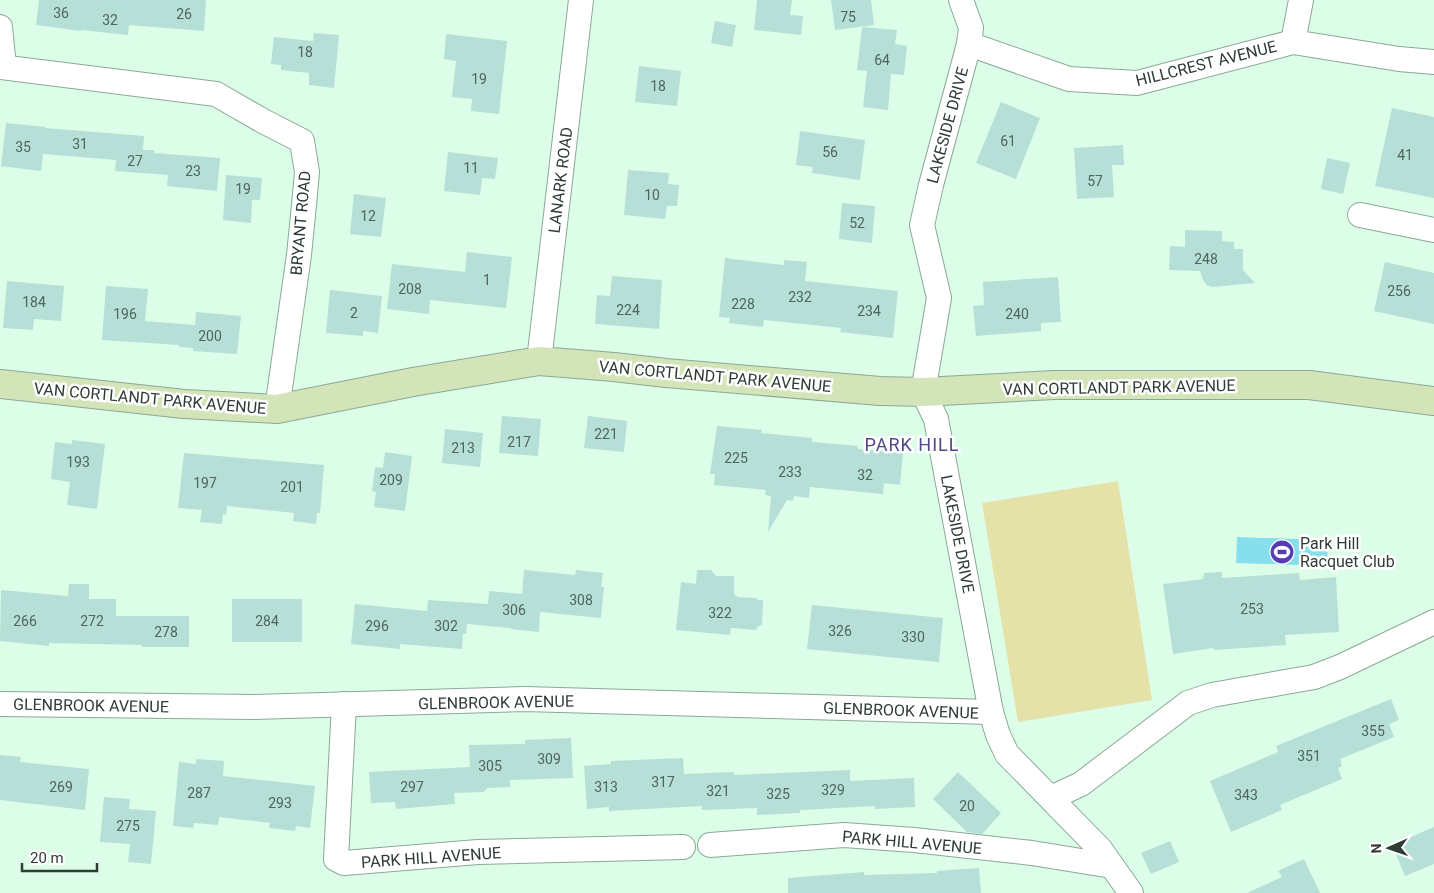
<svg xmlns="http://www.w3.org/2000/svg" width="1434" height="893" font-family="Roboto,sans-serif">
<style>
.green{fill:#e4e2a8}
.water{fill:#87deed}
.building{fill:#b5dfd7}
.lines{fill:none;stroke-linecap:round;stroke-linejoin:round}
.street-casing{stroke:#8aa995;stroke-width:26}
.secondary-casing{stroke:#8aa995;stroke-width:30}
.street{stroke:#fff;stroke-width:24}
.secondary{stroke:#d2e4b8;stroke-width:28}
.labels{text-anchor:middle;stroke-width:5;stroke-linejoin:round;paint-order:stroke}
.number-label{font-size:14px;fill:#50655d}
.street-label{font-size:16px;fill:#2f3c34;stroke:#fff}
.poi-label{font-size:16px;fill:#2f3c34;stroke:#fff;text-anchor:start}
.neighbourhood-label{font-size:18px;letter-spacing:1px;fill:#4f4987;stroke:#fff}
</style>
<rect width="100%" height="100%" fill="#dcfee8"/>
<path class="green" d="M1118,481l34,219 -134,22 -36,-219z"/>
<path class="water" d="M1237,537l91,3 -1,26 -91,-3z"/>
<g class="building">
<path d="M39,0h167l-2,31 -75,-6 -1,10 -47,-5v1l-45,-6z"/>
<path d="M757,0h35l-2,15 13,1 -2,19 -47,-5z"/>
<path d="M831,0h40l3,25 -39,5z"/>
<path d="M715,21l21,4 -4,22 -21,-4z"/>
<path d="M862,27l35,3 -2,14 12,2 -3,29 -13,-1 -3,36 -25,-3 4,-36 -10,-1z"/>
<path d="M314,33l25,2 -5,53 -25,-3v-12l-28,-3v-5l-10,-1 3,-27 39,4z"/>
<path d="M446,34l61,7 -8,73 -28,-3 1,-12 -20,-2 4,-36 -12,-2z"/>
<path d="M639,66l42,5 -4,35 -42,-4z"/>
<path d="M1001,102l39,16 -24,61 -40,-16z"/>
<path d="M1392,108l42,9v81l-59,-12z"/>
<path d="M6,123l40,4 -1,1 99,8 -1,14h11v3l66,5 -3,33 -50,-5 1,-11 -53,-4 1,-11 -73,-6 -2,17 -40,-5z"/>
<path d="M800,131l65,9 -5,40 -48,-7 1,-6 -17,-2z"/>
<path d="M1123,145l1,20h-12l2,32 -37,2 -3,-51z"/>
<path d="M448,152l50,6 -3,21 -13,-1 -2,17 -36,-4z"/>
<path d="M1327,158l23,5 -7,31 -22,-5z"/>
<path d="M628,170l41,3 -1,11 11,1 -2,21h-10l-2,13 -41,-4z"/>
<path d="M226,175l36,3 -2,22h-8l-1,23 -28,-3z"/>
<path d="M354,194l32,4 -5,39 -31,-3z"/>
<path d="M842,203l33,3 -3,37 -33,-4z"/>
<path d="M1185,230l37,1v10l12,1v7h9v21l12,13 -43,4 -5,-2 -4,-5 -3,-9 -31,-1 1,-24 15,1z"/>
<path d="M467,252l45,5 -6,51 -76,-8 -1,14 -42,-5 5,-45 73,8z"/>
<path d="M725,258l59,7v-5l23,2 -2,19 93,10 -5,47 -53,-6 1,-4 -77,-8 -1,7 -34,-4 1,-5 -11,-1z"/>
<path d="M1385,262l49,11v51l-60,-13z"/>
<path d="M612,276l50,4 -3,49 -64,-5 2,-29 13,1z"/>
<path d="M1058,277l3,45 -20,1v8l-65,5 -3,-30 11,-1 -1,-23z"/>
<path d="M7,281l57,5 -3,35 -27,-2 -1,11 -30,-2z"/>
<path d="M106,286l42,3 -3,32 50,4 1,-13 45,4 -4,38 -44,-3v-3l-14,-1v-2l-77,-5z"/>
<path d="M330,290l52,6 -4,37 -15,-2v5l-37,-3z"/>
<path d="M502,416l39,3 -3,37 -39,-3z"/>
<path d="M588,416l39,5 -3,31 -40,-4z"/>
<path d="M717,426l45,4 -1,3 51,5v4l46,4v3l45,4 -3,32 -16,-2 -1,11 -73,-7 -1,11 -15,-2 -1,5 -6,-1 -19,32 3,-36 -6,-1 1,-5 -52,-5 1,-11h-5z"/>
<path d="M445,429l38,4 -3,34 -38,-4z"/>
<path d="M72,440l33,4 -8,65 -30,-4 3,-23 -19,-3 4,-37 17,2z"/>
<path d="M385,452l27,4 -7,55 -31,-4 2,-15 -4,-1 3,-24 8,1z"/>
<path d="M184,453l140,12 -4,48h-3l-1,11 -23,-3 1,-8 -67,-7 -1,9 -3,-1 -1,10 -22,-2 2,-12 -24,-2z"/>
<path d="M524,570l51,5 1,-5 27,3 -2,14h3l-3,31 -61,-6 -1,20 -28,-3v-1l-44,-4 -1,10h-3l-1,15 -62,-5v5l-49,-5 4,-40 72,7 1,-11 60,4 1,-13 33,3z"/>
<path d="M697,570h14l5,6h18v19l3,1v1l20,1v2h6l-1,25 -4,1 -2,4 -25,-2 -1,7 -54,-5 5,-48 15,2z"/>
<path d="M1222,572v6l77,-5 1,7 36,-3 3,55 -54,3 1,10 -72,5 -1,-2 -40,6 -10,-70 40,-5 1,-6z"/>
<path d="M69,584h20v15h27v17h73v31h-47v-2l-93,-2v3l-49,-5 1,-51 67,6z"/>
<rect x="232" y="599" width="70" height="43"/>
<path d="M812,605l131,13 -4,44 -132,-13z"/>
<path d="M1391,699l8,21 -10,4 5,13 -54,22 2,7 -4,2 4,11 -62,26 2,5 -51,22 -21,-51 68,-29 -2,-6z"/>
<path d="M571,738l2,40 -63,2v7l-23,1 -3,4 -30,1 1,11 -59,5 -1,-7 -24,1 -2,-31 101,-5 -1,-22 56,-1v-4z"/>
<path d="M0,755l21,2 -1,5 69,7 -4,41 -85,-10z"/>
<path d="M683,758l1,16 50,-2v3l116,-5v11l64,-3 1,29 -40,2v-3l-75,4v3l-43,2v-7l-55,2v-4l-93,5v-4l-22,2 -3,-43 27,-2v-3z"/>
<path d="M196,759l28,2 -1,15 92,10 -5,42 -14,-2 -1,5 -26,-3 1,-5 -51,-6 -1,8 -24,-2 -1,5 -20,-2 6,-64 17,2z"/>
<path d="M958,772l43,41 -19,21 -15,-2 -34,-33z"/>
<path d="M104,797l26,2 -1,10 27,2 -5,53 -23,-2 2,-18 -30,-2z"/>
<path d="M1434,827v37l-29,12 -13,-31z"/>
<path d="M1170,841l9,21 -28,12 -10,-21z"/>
<path d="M1304,859l16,34h-73l35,-16 -4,-6z"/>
<path d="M979,868l2,25h-193v-15l76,-6v3l73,-2v-2z"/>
</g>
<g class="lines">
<defs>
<g id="street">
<path d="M961,0l10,28 -2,16 -38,141 -9,40 17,73 -16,94 13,27 55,293 7,23 9,19 93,95 31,44"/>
<path d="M0,27l4,40"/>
<path d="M1293,42l8,-42"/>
<path d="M969,44l100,35 68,4 156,-41 106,17 35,3"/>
<path d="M0,67l216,27 47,27 39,20 5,31 -3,33 -5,50 -22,154"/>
<path d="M1360,215l74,15"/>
<path d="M539,361l42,-361"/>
<path d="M0,704l254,3 270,-8 467,13"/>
<path d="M344,704l-8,155 8,4 134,-11 205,-5"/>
<path d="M1051,798l30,-14 107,-81 24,-8 102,-18 26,-10 94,-45"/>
<path d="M710,845l134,-10 70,5 118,13 80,13"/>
</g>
<path id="secondary" d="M0,384l184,20 93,5 136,-27 126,-21 75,6 52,6 214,18 43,1 131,-7h255l125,16"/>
</defs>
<use href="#street" class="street-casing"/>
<use href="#secondary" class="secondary-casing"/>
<use href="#street" class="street"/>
<use href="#secondary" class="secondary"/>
</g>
<defs>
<symbol id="stadium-disc" viewBox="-11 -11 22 22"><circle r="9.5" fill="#553db5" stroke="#fff"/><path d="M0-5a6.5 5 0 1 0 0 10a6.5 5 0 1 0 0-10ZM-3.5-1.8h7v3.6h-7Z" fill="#fff"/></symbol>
</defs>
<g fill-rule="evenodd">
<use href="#stadium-disc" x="1268" y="538" width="28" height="28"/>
</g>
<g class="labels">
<g class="number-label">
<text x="61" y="18">36</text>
<text x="184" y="19">26</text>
<text x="848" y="22">75</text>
<text x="110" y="25">32</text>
<text x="305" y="57">18</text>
<text x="882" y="65">64</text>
<text x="479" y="84">19</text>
<text x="658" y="91">18</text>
<text x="1008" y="146">61</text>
<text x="80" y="149">31</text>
<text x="23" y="152">35</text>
<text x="830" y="157">56</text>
<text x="1405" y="160">41</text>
<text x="135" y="166">27</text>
<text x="471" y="173">11</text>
<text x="193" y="176">23</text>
<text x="1095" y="186">57</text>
<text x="243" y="194">19</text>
<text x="652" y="200">10</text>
<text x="368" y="221">12</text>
<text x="857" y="228">52</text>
<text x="1206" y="264">248</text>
<text x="487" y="285">1</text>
<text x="410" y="294">208</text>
<text x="1399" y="296">256</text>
<text x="800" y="302">232</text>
<text x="34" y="307">184</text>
<text x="743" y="309">228</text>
<text x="628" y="315">224</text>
<text x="869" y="316">234</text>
<text x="354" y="318">2</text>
<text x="125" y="319">196</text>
<text x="1017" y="319">240</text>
<text x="210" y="341">200</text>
<text x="606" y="439">221</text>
<text x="519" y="447">217</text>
<text x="463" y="453">213</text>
<text x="736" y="463">225</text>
<text x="78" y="467">193</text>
<text x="790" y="477">233</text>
<text x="865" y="480">32</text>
<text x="391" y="485">209</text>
<text x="205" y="488">197</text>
<text x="292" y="492">201</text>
<text x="581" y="605">308</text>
<text x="1252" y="614">253</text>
<text x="514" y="615">306</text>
<text x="720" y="618">322</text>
<text x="25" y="626">266</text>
<text x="92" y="626">272</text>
<text x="267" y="626">284</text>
<text x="377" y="631">296</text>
<text x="446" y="631">302</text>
<text x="840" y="636">326</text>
<text x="166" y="637">278</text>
<text x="913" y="642">330</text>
<text x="1373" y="736">355</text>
<text x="1309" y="761">351</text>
<text x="549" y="764">309</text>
<text x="490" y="771">305</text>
<text x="663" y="787">317</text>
<text x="61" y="792">269</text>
<text x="412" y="792">297</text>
<text x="606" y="792">313</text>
<text x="833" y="795">329</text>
<text x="718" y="796">321</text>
<text x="199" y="798">287</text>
<text x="778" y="799">325</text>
<text x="1246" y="800">343</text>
<text x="280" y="808">293</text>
<text x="967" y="811">20</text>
<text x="128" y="831">275</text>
</g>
<g class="street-label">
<text transform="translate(1206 63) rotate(-14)" y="6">HILLCREST AVENUE</text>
<text transform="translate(947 125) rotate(-75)" y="6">LAKESIDE DRIVE</text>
<text transform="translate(560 180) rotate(-83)" y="6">LANARK ROAD</text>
<text transform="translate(300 223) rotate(-85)" y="6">BRYANT ROAD</text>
<text transform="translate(715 376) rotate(5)" y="6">VAN CORTLANDT PARK AVENUE</text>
<text transform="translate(1119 387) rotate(-1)" y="6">VAN CORTLANDT PARK AVENUE</text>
<text transform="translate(150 398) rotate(5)" y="6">VAN CORTLANDT PARK AVENUE</text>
<text transform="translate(958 534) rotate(79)" y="6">LAKESIDE DRIVE</text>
<text transform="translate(496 702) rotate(-1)" y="6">GLENBROOK AVENUE</text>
<text transform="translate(91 705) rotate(1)" y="6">GLENBROOK AVENUE</text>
<text transform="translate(901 710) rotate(2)" y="6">GLENBROOK AVENUE</text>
<text transform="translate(912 842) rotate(5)" y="6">PARK HILL AVENUE</text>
<text transform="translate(431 857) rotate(-4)" y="6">PARK HILL AVENUE</text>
</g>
<g class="poi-label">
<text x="1300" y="549">Park Hill<tspan x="1300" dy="18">Racquet Club</tspan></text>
</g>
<g class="neighbourhood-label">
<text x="912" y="451">PARK HILL</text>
</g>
</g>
<g transform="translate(1389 848) rotate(268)" stroke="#ffffff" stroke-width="4" paint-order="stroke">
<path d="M0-4L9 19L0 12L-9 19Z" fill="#2f3c34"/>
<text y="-8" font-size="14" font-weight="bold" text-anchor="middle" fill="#2f3c34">N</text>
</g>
<path d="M22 863v8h75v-8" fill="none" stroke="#2f3c34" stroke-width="2.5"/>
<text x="30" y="863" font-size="15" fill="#2f3c34" stroke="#ffffff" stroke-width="4" paint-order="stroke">20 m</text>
</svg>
